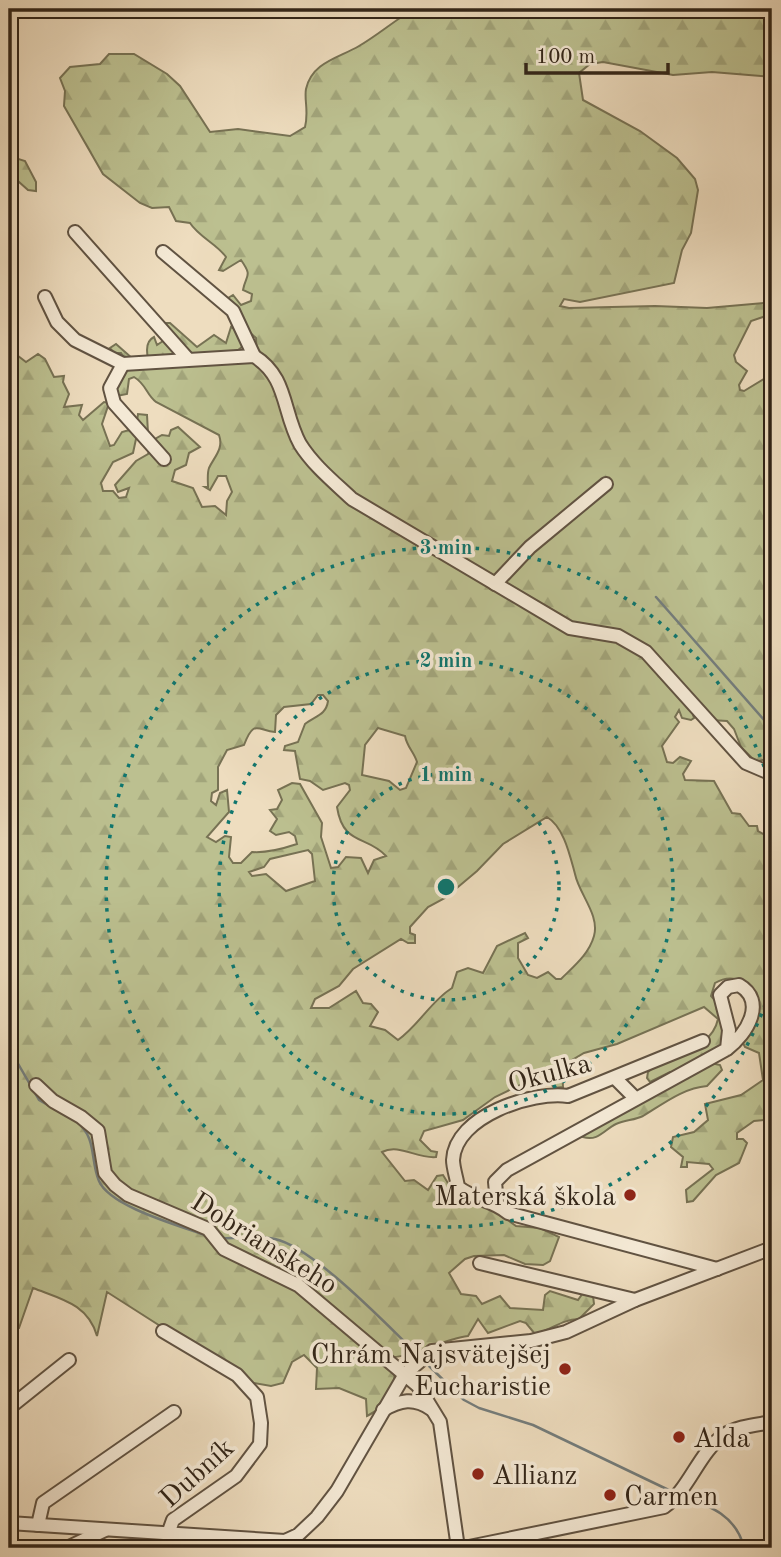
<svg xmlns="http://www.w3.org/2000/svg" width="781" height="1557" font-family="'Old Standard TT',serif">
  <defs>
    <pattern id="forest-firs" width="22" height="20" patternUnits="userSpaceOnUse" patternTransform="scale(1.75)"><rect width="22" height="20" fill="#bcc090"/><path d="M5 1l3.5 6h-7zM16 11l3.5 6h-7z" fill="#a2a57b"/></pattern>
  </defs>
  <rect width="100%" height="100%" fill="#eeddbf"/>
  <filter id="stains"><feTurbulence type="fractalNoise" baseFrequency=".00286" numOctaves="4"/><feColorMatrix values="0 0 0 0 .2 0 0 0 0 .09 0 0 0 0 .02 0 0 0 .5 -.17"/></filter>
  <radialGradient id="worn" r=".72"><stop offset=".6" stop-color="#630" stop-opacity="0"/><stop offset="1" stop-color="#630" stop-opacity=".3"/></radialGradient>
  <!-- forest -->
  <g fill="url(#forest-firs)" stroke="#777254" stroke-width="2" fill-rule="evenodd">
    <path d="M414,9H772V77L712,72L673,75L603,62L590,64L579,73L583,100L640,131L677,158L695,179L698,190L691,233L682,250L674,283L580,302L564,299L560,306L569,308L655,306L707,308L765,303L772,306V314L751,321L734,355L736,362L747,371L739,385L740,390L744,391L772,374V757L756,762L741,747L734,729L727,721L710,720L701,705L692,711L694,718L691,720L682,718L679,710L675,717L679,722L662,746L667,762L673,763L680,757L691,761L683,774L685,780L714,781L732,813L740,814L749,826H757L758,831L772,839V1119L754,1121L737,1133V1139H743L747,1143L739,1163L716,1175L693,1201L687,1202L686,1190L713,1169L709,1164L687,1162V1167H681L683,1157L671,1147L673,1137L694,1132L708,1120L705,1104L741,1095L763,1080L759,1053L745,1047L743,1043L754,993C745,979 730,974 715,983L711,996L720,1006L731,1033L711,1063L720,1065L722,1070L707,1086C683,1088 663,1104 643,1116C635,1120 625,1120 616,1124C605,1129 598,1142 583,1137V1131L679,1073L670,1072L650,1082L647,1078L648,1072C670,1051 711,1052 718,1019L704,1007L617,1044L584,1053L562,1066L563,1087L554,1088L543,1072L537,1073L531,1085H520L495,1097L463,1120L424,1131L420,1140L431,1151L437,1152L436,1157C417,1159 399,1143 382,1152L405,1181L414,1180L428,1190L437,1176L443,1175L456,1196L490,1207L516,1226L540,1228L559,1237L550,1261L543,1265L525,1264L504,1255L474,1256L465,1259L449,1273L461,1294L476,1296L482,1304L500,1296L510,1308L543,1310L545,1295L550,1291L578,1300L583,1293L593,1296L594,1304L579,1319C560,1320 554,1329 535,1334L526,1323L520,1321L488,1333L478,1319L468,1336C442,1339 414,1357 392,1357C399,1382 392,1404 367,1416L366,1399L339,1388L316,1389L317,1368L304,1355L292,1362L283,1383L271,1386L248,1382L107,1292L97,1336C88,1304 61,1299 33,1288L19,1328L9,1327V349L26,362L38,354L45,359L54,377L64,376L63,382L69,394L64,407L82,405L79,415L83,420L104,402L109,403L102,424L110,446L114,445L122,432L136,428L138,414L147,415L148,433L136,439L133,453L113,462L101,483L103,491H113L119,498L126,497L129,488L118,492L115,485L136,461L148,454L155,439L162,435L169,436L171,430L178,427L200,447L189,453L186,465L175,470L172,481L193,488L202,507L215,506L226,515L227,501L232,492L226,476H218L210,490L205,487H208C208,482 207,473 209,468C214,457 224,449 219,435L156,402C146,394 146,384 134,377L129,379L127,394L112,397L125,359L121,353H114L110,348L116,344L133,359L148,358C146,349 146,341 154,337L157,345L163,341L166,323H170L197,347L214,335L226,343L231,327L237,330L243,346L237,351L224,353L257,363L256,338L245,328L228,298L233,295L241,305L251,301L252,294L243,290C246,274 253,277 241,260L223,271L219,270L226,257C217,244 199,237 190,223L176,221L169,207L152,208L140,203L103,174L64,106L65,91L60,78L70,67L100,64L109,54H134L167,74L180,86L210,132L238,129L290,136L305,127C309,112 304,99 306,89C312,62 339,58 359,46C378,35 395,20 414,9ZM318,695H323L328,701C326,716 314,716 305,724L298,742L285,746L284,750L295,751L300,779L310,781L323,790L345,783L349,785L350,790L337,807C343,846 367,835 386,856L374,860L368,873L361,858L346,857L338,867L331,868L321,837L322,823L300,784L292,783L278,790L282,800L277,809L270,810L277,819L270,831L276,835L289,832L295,836L297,844C285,848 265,853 252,852L241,863H233L229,857L231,837L225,836L216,842L207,837L229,812L227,790L220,793L216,805L211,801L212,793L218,790V767L227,750L244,745C254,719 257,730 275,732L276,715L284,707L311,704ZM378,728L405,736C407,747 414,752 417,762L406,788L400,790L389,781L362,775L365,745ZM547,817C564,827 570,856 575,874C579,894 600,915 594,936C589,954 574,966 561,979H556L548,972L537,978L528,975L518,958V943L528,938L525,933L497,946L483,973L468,968L457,972L452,988C431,1001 419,1025 398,1040L385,1030L370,1026L378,1012L371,1004L363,1003L356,991L329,1008H311L315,999L339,986L353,969L401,939L408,943H415V935L410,933V927L428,907L445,898L477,871L503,844ZM308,850L312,854L315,881L286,891L266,874L252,876L249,872L264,867L270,859Z"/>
    <polygon points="9,148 15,158 25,161 36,182 36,191 28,190 9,173"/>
  </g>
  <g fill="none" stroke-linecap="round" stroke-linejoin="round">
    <!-- stream -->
    <g stroke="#747d7c" stroke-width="2.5">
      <polyline points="656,597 772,729"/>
      <polyline points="9,1048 39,1100 72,1119"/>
      <path d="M77,1122C97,1138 90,1160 99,1181C110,1207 181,1226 208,1236"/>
      <path d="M221,1238C238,1239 257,1235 275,1239C312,1247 383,1321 412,1349"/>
      <polyline points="429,1366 464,1400 479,1408 533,1425 675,1493"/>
      <path d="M681,1495C710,1506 737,1516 744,1548"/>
    </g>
    <!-- minor casing -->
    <g stroke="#615342" stroke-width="16">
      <g id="minor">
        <polyline points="75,232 187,358"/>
        <polyline points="163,252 233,311 254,356"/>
        <path d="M45,297L57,322L75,340L123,364L254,356C288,377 282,411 300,444C313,465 334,482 352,499L570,628L618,636L646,652L746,763L772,774"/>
        <polyline points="123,364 110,388 114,403 164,459"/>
        <polyline points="495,584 530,547 606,484"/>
        <path d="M703,1041L568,1096C532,1091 455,1116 453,1160C453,1168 457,1179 458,1187C475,1200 493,1200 508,1213L717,1269"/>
        <polyline points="616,1079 635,1098"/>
        <polyline points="36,1085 53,1101 81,1117 98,1131 105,1173 115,1185 128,1195 208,1229 224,1249 298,1285 418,1386 440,1422 458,1548"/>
        <path d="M497,1203L495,1182L507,1170L727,1049C747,1034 767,1001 739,985L728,987L720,995L729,1030L727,1049"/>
        <polyline points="480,1263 635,1300"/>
        <polyline points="163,1331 237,1375 257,1397 261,1423 260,1444 236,1476 173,1520 168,1534"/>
        <polyline points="9,1408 69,1360"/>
        <path d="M383,1410C400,1400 414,1397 431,1409"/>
        <polyline points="9,1523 285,1541 298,1535 317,1517 337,1491 405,1374 432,1351 531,1341 566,1332 635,1300 772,1248"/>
        <polyline points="38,1525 43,1503 174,1412"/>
        <polyline points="67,1548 105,1530"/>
        <path d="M464,1548L664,1507C690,1489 698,1453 724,1435C738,1426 757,1425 772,1422"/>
      </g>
    </g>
    <!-- minor -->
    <use href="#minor" stroke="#f4e9d5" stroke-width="12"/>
  </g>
  <!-- distance rings -->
  <g fill="none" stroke="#0f766e" stroke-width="3.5" stroke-dasharray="3.5 7">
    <circle cx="446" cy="887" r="113"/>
    <circle cx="446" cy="887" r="227"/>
    <path d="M772 984A340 340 0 1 1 772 790"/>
  </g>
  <!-- markers -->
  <g fill="#8f2418" stroke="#f4e9d5" stroke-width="2.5">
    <circle cx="630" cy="1195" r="7"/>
    <circle cx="565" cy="1369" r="7"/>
    <circle cx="679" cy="1437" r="7"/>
    <circle cx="478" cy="1474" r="7"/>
    <circle cx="610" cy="1495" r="7"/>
  </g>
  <g text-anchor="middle" stroke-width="7" stroke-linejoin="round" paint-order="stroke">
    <!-- street labels -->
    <g font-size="28" fill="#322518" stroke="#f4e9d5">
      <text transform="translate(549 1072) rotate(-15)" y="10">Okulka</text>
      <text transform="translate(265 1242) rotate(32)" y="10">Dobrianskeho</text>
      <text transform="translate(196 1472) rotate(-42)" y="10">Dubník</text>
    </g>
    <!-- poi labels -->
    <g font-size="28" fill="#322518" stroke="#f4e9d5" text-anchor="start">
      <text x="616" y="1205" text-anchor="end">Materská škola</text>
      <text x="551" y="1363" text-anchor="end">Chrám Najsvätejšej<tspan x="551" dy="32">Eucharistie</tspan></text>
      <text x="693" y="1447">Alda</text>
      <text x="492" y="1484">Allianz</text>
      <text x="624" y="1505">Carmen</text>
    </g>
  </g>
  <circle cx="446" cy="887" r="10" fill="#0f766e" stroke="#f4e9d5" stroke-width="3.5"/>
  <g font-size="21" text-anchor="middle" font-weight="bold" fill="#0f766e" stroke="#f4e9d5" stroke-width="7" stroke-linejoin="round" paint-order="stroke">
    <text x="446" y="554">3 min</text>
    <text x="446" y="667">2 min</text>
    <text x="446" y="781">1 min</text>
  </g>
  <!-- margin -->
  <rect width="781" height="1557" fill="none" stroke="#eeddbf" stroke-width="35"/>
  <rect x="10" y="10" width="760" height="1536" fill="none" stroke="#322518" stroke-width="3.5"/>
  <rect x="18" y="18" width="746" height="1522" fill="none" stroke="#322518" stroke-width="2"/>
  <!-- scale -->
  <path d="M526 63v10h142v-10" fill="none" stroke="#322518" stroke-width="3.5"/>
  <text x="536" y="63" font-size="21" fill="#322518" stroke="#f4e9d5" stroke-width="5" paint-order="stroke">100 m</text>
  <rect width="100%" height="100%" filter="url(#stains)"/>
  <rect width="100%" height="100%" fill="url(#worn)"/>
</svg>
